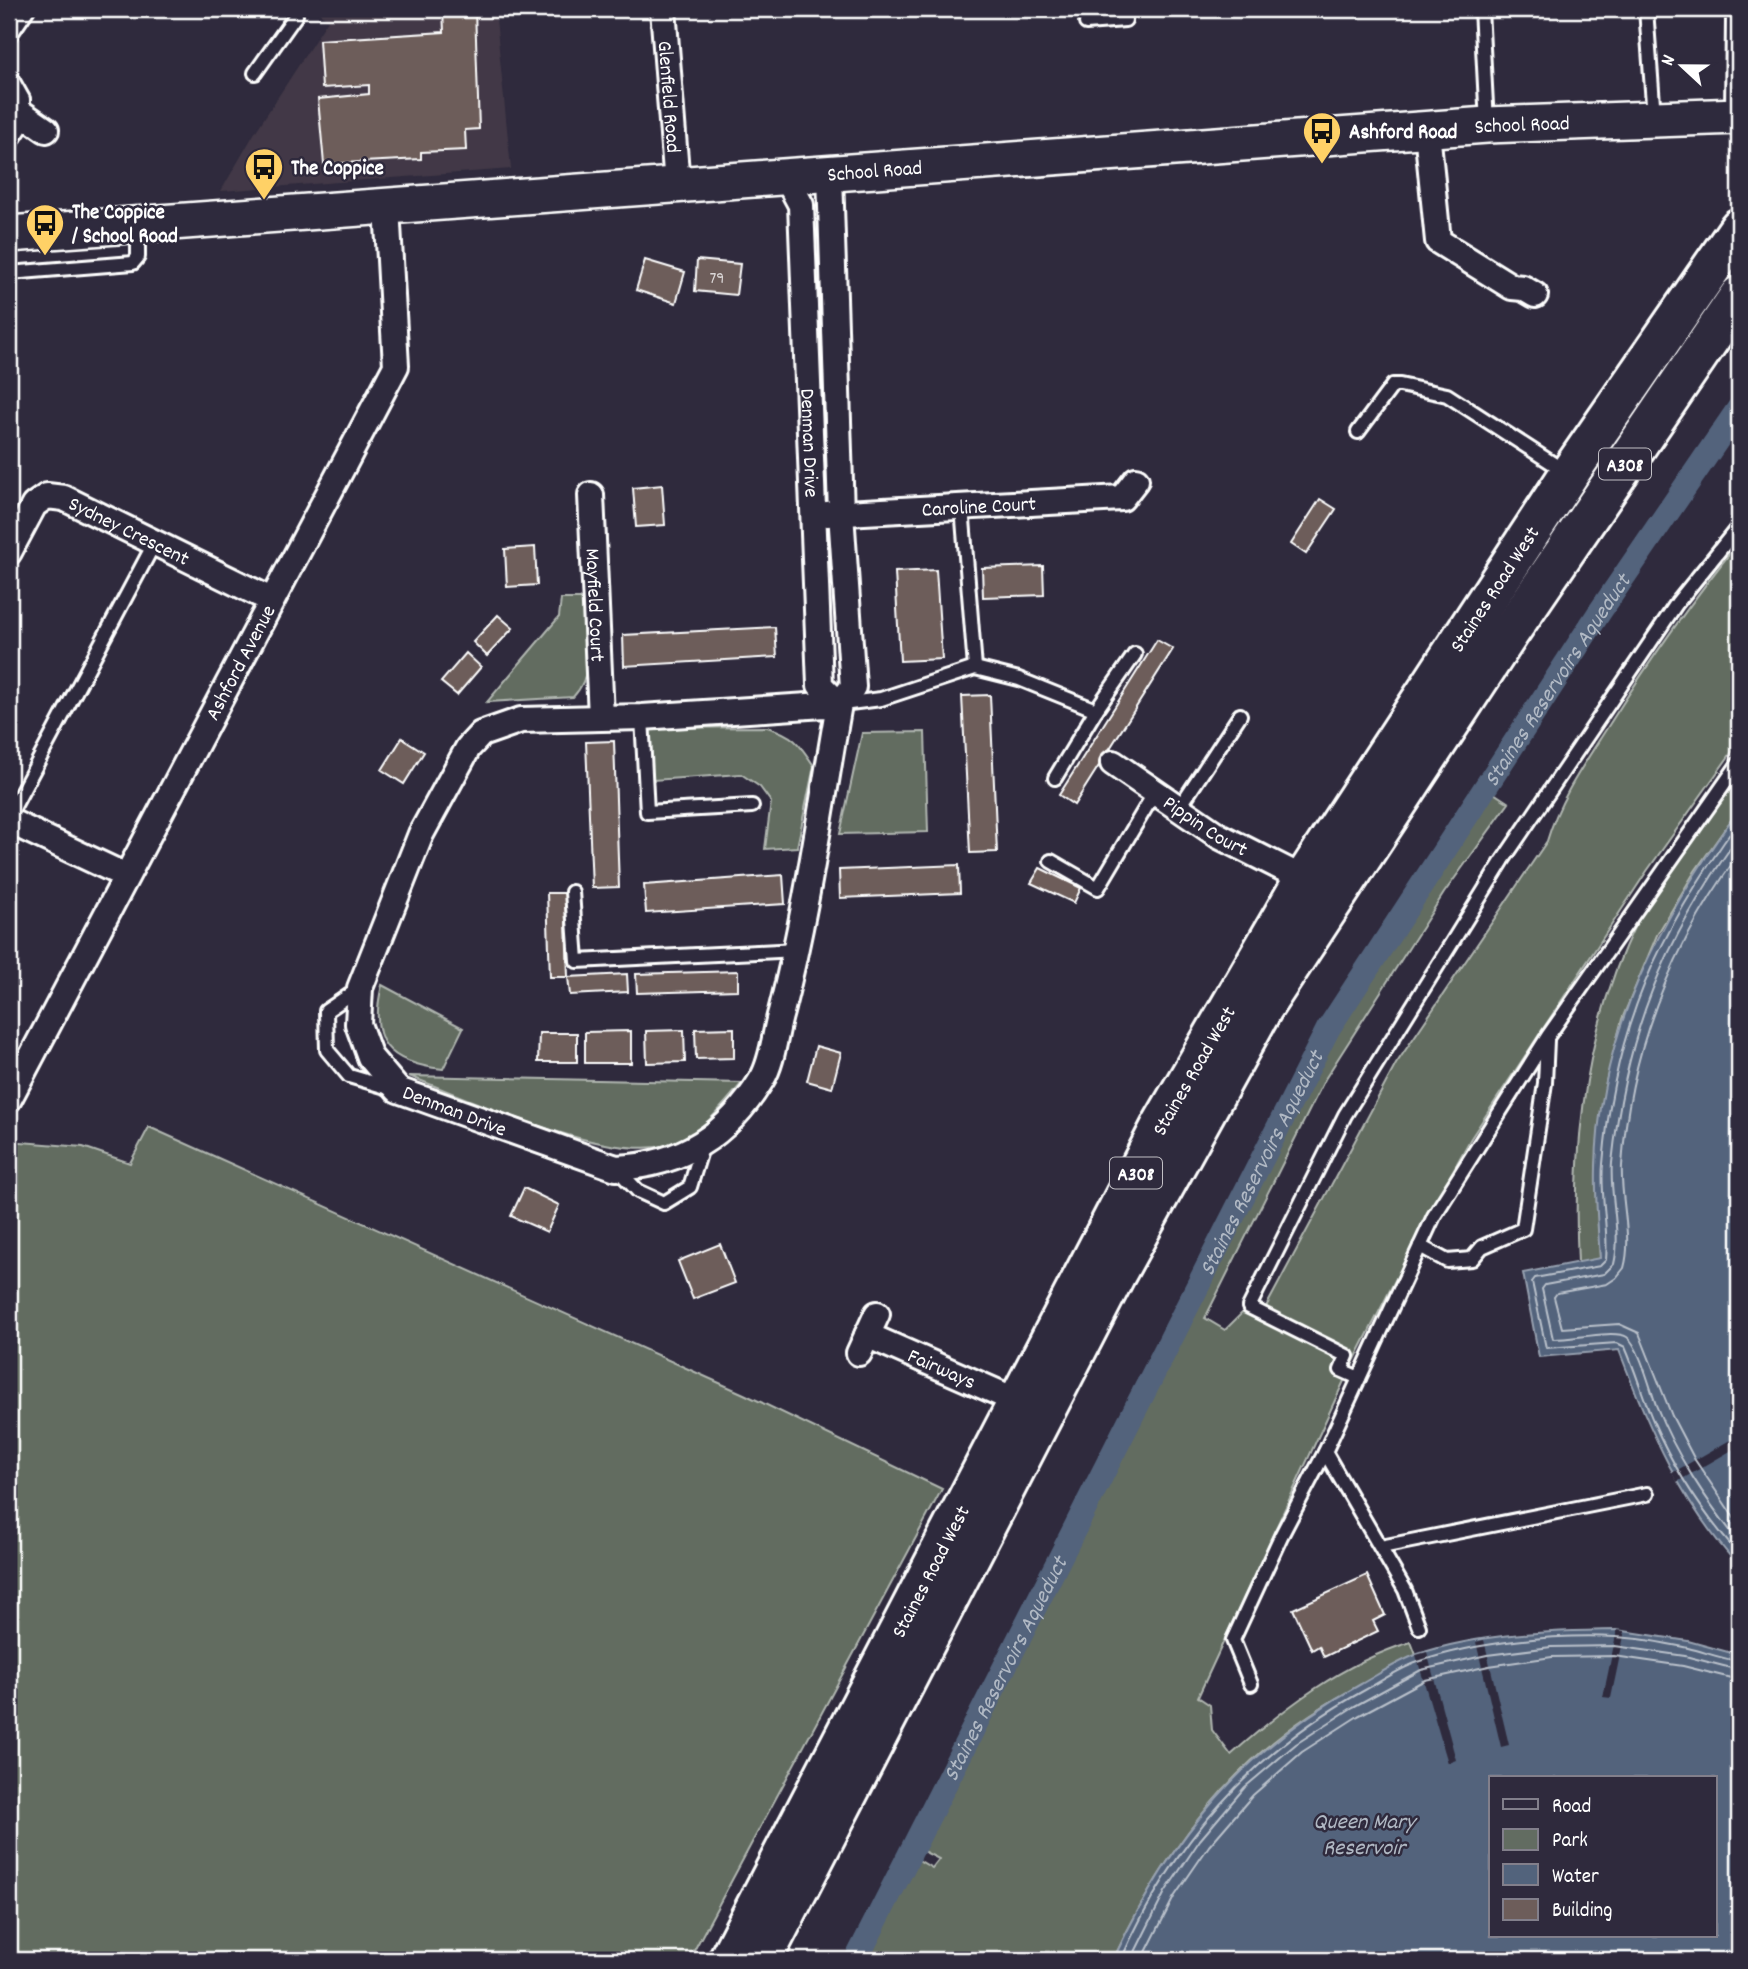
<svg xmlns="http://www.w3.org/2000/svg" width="1748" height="1969" font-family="Dekko,sans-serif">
  <rect width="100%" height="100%" fill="#2f2a3d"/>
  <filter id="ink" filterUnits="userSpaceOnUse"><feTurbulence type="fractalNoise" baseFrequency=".0143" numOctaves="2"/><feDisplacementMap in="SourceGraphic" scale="14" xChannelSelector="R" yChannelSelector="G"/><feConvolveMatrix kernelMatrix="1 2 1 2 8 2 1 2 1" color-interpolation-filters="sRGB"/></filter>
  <g filter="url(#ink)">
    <!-- built -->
    <polygon fill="#423946" points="315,9 495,9 511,169 221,191 254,134 328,20"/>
    <!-- green -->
    <g fill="#626c61" stroke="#b0b6b0" stroke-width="2">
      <path d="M1739,542V742L1647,871L1471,1138L1423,1225L1343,1383L1198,1697L1210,1705L1212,1730L1231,1755C1284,1708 1342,1663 1411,1642L1416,1655C1372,1679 1326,1701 1286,1732C1208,1791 1154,1872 1113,1960H864L915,1858L932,1868L939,1859L919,1849L1332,1037L1492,792L1509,803L1444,893L1325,1079L1205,1318L1225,1330L1242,1313L1260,1318L1396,1064L1547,841C1559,800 1584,764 1607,728C1648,663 1691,601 1739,542Z"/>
      <path d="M561,599H584C586,631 597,673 573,697L487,702L559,617Z"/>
      <path d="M767,727C794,735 799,743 814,766L797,847L765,849L771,802L760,787L741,774L638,781L648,728Z"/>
      <polygon points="925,732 928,832 840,834 862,733"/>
      <path d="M1739,772V809L1695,871L1657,935L1622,1019L1606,1082L1596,1167L1600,1259L1578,1263C1572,1146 1585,1027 1637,921C1663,868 1705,820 1739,772Z"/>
      <path d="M382,985L463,1028L443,1069C388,1063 368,1042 382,985Z"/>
      <path d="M409,1076L742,1083C724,1104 705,1129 680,1141C619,1170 471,1099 409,1076Z"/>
      <polygon points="149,1127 744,1394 942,1489 689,1960 9,1960 9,1141 83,1147 130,1163"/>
    </g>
    <!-- water -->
    <g fill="#52637c" stroke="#97a1b0" stroke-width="2" fill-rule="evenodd">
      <path d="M1739,809V1566C1681,1503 1649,1429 1619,1350L1539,1357L1523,1273L1600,1258C1598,1228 1595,1198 1596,1168C1598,1032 1662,916 1739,809Z"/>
      <path d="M1617,1630L1688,1641L1739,1655V1960H1113L1115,1956L1121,1959L1116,1954C1171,1836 1247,1746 1361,1684C1379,1674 1398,1661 1418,1654C1481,1633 1552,1631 1617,1630ZM1491,1778H1715V1936H1491Z"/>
    </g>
    <!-- pier -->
    <g fill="#2f2a3d">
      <polygon points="1739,1435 1739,1446 1677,1482 1672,1473"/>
      <polygon points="1617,1630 1625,1631 1611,1698 1603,1697"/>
      <polygon points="1484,1640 1509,1745 1501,1747 1476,1642"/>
      <polygon points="1427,1652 1456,1760 1448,1763 1416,1655"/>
    </g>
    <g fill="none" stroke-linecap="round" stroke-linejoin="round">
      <!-- shore -->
      <g stroke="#bac1cb" stroke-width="2">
        <path d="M1739,821C1659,932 1614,1026 1603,1164C1600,1196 1609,1229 1606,1260L1600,1266L1535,1278L1532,1282L1546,1348L1617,1343L1625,1347C1636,1372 1643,1398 1654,1423C1675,1471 1705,1516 1739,1555"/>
        <path d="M1739,836C1663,942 1626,1032 1612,1163C1609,1195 1622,1232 1614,1264L1604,1274L1545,1285L1542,1289L1553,1339C1570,1340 1614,1329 1627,1337C1639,1345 1651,1391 1656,1405C1676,1456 1706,1500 1739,1542"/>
        <path d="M1739,854C1672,946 1629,1051 1622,1166C1620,1198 1633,1237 1624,1268L1616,1278L1607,1284L1557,1293L1554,1297L1562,1328L1619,1324L1639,1333L1672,1416L1695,1460L1739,1525"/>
        <path d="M1121,1960C1171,1845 1253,1751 1365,1690C1382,1681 1401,1667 1421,1661C1477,1642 1555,1634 1615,1637C1638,1638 1665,1643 1688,1648C1705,1652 1722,1659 1739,1661"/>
        <polyline points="1131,1960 1165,1892 1200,1840 1245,1787 1296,1744 1353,1707 1421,1670 1487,1655 1551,1647 1615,1646 1685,1656 1739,1670"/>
        <polyline points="1142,1960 1174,1897 1209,1846 1253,1795 1302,1752 1358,1716 1425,1680 1489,1666 1552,1657 1614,1656 1683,1666 1739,1680"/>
      </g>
      <!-- canal -->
      <path stroke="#52637c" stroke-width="24" id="s1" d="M856,1960L1328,1029L1599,613L1739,408"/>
    </g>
    <!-- building -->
    <g fill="#6d5d5a" stroke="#fff" stroke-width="2">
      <polygon points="443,9 475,9 479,129 465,130 466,150 421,152 421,159 324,164 318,99 369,94 369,85 322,88 319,40 444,32"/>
      <polygon points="645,260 685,272 676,303 636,290"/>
      <polygon points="697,260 740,264 736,295 695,291"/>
      <polygon points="662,485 665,525 636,527 633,488"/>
      <polygon points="1320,499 1336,509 1306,554 1291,544"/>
      <polygon points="535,547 537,585 507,587 505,549"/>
      <polygon points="1043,566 1044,595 983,597 982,568"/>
      <polygon points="936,570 942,659 900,661 895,572"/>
      <polygon points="498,615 513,628 487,656 473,642"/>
      <polygon points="775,627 777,657 624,666 623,635"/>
      <polygon points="1157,640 1173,649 1074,805 1059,795"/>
      <polygon points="466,653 481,667 457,695 441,682"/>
      <polygon points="990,695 997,852 970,853 962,696"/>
      <polygon points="402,738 424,752 404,784 382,770"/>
      <polygon points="614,741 619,887 592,888 586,742"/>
      <polygon points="959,865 960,893 840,898 839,870"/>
      <polygon points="1040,868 1081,888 1074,903 1031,883"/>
      <polygon points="783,875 785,904 646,913 644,885"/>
      <polygon points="547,893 565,893 568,977 550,977"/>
      <polygon points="738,971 738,990 637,993 636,974"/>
      <polygon points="627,974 628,992 570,995 568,977"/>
      <polygon points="734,1028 734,1058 696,1059 695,1029"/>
      <polygon points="684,1030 685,1062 647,1063 646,1031"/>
      <polygon points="631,1031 631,1063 585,1063 585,1032"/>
      <polygon points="539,1033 577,1033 577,1062 538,1062"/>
      <polygon points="816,1046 841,1053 832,1088 807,1081"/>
      <polygon points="524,1188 559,1205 547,1232 511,1216"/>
      <polygon points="720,1244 735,1283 693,1299 678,1261"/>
      <polygon points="1367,1575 1385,1615 1373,1621 1378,1631 1324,1657 1319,1646 1312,1650 1293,1609"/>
    </g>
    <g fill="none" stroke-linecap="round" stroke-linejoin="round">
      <!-- lane casing -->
      <g stroke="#fff" stroke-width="18">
        <g id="lane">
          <polyline points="1481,9 1487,124"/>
          <polyline points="1646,9 1654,117"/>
          <polyline points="1086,23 1125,20 1123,9"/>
          <polyline points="9,37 28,9"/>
          <polyline points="255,73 296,15 294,9"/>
          <polyline points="9,74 23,99 23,114"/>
          <polyline points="1732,113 1733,18 1739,17"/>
          <polyline points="9,273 133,263 138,257 138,225"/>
          <polyline points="1358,432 1393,385 1400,385 1447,395 1566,472"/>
          <polyline points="962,507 975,668"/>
          <polyline points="842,704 881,699 975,668 1019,679 1096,710 1055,778"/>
          <polyline points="1096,710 1135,654"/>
          <polyline points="642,717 647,812 752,806"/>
          <polyline points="1179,808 1240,715"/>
          <polyline points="9,816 155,542"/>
          <polyline points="1051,861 1098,888 1155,792"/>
          <polyline points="572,892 577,961 797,950"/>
          <polyline points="360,988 326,1011 327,1050 349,1076 393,1089"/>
          <polyline points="616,1168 638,1191 664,1203 690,1187 703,1144"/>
          <polyline points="1420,1246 1447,1261 1472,1259 1482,1247 1523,1229 1545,1083 1547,1040"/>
          <polyline points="1359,1378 1341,1370 1347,1356 1249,1307 1345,1115 1503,860 1677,603 1739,526"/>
          <polyline points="1325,1452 1405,1590 1419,1627"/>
          <polyline points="1381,1547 1647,1494"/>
          <polyline points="1251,1684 1233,1640 1281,1536 1325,1452 1434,1216 1548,1036 1739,763"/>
        </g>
      </g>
      <!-- street casing -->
      <g stroke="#fff" stroke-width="30">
        <g id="street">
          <path id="s2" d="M663,9L677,185"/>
          <polyline points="1427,131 1438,241 1512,287 1523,288 1535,295"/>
          <polyline points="9,135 23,114 46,130"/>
          <path d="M830,175L841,513L853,687L839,704C821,807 807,911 781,1012C775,1032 773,1061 762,1079C728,1135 682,1165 616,1168L398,1090L370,1057L358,1024L360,988L421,834L468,748L481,734L521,720L642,717L839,704"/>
          <path id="s3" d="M786,177L801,205L820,685L839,704"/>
          <path id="s4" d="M591,495L601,717"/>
          <path id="s5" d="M827,514L1122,498L1136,480"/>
          <path id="s6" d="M9,552L34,505L47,496L64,498L271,600"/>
          <path id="s7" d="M1113,763L1219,836L1304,879"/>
          <polyline points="9,821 126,876"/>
          <path id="s8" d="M9,1099L396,366L387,207"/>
          <path id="s9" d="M867,1335L1017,1401"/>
          <polyline points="859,1353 877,1314"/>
        </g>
      </g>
      <!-- secondary casing -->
      <g stroke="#fff" stroke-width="40">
        <g id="secondary">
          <path id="s10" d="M9,234L1487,125L1739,116"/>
        </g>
      </g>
      <!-- highway casing -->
      <g stroke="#fff" stroke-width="44">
        <g id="highway">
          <path id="s11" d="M728,1960L1162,1124L1304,879L1569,474L1739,228"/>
          <polyline points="762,1960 1116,1274 1263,1008 1510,632 1739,296"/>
        </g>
      </g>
      <!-- lane -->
      <use href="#lane" stroke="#2f2a3d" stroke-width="12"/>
      <!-- street -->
      <use href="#street" stroke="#2f2a3d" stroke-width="24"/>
      <!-- secondary -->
      <use href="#secondary" stroke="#2f2a3d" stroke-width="35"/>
      <!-- highway -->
      <use href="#highway" stroke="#2f2a3d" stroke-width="38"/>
    </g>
  </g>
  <!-- icons -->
  <defs>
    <g id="bus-pin" transform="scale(2.0125)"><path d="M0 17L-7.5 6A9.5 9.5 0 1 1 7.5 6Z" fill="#ffd166" stroke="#2f2a3d"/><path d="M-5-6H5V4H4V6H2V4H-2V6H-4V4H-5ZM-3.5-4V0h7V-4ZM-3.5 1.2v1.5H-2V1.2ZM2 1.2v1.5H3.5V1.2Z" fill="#111"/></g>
  </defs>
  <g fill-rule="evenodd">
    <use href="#bus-pin" x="1322" y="131"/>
    <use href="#bus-pin" x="264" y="167"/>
    <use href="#bus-pin" x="45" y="223"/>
  </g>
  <g text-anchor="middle" stroke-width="5" stroke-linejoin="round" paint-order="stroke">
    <!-- number labels -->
    <g font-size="18" fill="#dad6d6">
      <text x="717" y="283">79</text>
    </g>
    <!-- shield labels -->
    <g fill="#2f2a3d" stroke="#c1bfc5" stroke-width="2">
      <rect x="1599" y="448.5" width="52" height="31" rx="5"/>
      <rect x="1110" y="1157.5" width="52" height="31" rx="5"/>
    </g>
    <g font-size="19" font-weight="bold" fill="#fff">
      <text x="1625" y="471">A308</text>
      <text x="1136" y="1180">A308</text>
    </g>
    <!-- street labels -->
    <g font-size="21" fill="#fff" stroke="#2f2a3d">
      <text dy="7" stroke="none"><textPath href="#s2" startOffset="88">Glenfield Road</textPath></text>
      <text dy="7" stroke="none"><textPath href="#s10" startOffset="1517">School Road</textPath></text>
      <text dy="7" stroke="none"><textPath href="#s10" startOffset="868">School Road</textPath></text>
      <text dy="7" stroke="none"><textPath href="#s3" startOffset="270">Denman Drive</textPath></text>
      <text dy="7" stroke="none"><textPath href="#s5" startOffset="152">Caroline Court</textPath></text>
      <text dy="7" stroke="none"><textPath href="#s6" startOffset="159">Sydney Crescent</textPath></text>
      <text dy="7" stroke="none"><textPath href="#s11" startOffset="1572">Staines Road West</textPath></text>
      <text dy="7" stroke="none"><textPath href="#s4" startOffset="110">Mayfield Court</textPath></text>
      <text dy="7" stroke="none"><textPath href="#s8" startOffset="494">Ashford Avenue</textPath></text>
      <text dy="7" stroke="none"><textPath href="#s7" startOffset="112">Pippin Court</textPath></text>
      <text dy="7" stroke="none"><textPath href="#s11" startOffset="1004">Staines Road West</textPath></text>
      <text transform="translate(455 1110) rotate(21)" y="7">Denman Drive</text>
      <text dy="7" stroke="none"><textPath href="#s9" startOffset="82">Fairways</textPath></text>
      <text dy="7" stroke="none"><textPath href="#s11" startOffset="438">Staines Road West</textPath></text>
    </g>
    <!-- poi labels -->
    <g font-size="21" font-weight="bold" fill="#fff" stroke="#2f2a3d" text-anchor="start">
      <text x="1349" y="138">Ashford Road</text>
      <text x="291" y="174">The Coppice</text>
      <text x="72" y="218">The Coppice<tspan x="72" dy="24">/ School Road</tspan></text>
    </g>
    <!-- water labels -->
    <g font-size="23" font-style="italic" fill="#b1b9c4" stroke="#2f2a3d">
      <text dy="8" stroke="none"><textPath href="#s1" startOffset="1461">Staines Reservoirs Aqueduct</textPath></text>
      <text dy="8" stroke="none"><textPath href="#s1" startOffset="894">Staines Reservoirs Aqueduct</textPath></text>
      <text dy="8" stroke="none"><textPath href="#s1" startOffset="327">Staines Reservoirs Aqueduct</textPath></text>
      <text x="1364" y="1828">Queen Mary<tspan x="1364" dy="26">Reservoir</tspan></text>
    </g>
  </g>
  <!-- margin -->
  <rect width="1748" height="1969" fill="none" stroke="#2f2a3d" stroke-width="35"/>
  <rect x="18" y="18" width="1713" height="1934" fill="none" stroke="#fff" stroke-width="2.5" filter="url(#ink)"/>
  <!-- legend -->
  <rect x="1489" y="1776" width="228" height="161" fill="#2f2a3d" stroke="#827f8b" stroke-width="2"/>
  <rect x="1503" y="1799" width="35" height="10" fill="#2f2a3d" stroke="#827f8b" stroke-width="2"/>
  <text x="1552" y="1812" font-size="21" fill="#ffffff">Road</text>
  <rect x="1503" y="1829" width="35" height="21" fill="#626c61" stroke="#827f8b" stroke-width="2"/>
  <text x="1552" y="1846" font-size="21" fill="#ffffff">Park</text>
  <rect x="1503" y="1864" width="35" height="21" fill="#52637c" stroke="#827f8b" stroke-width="2"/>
  <text x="1552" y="1882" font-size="21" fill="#ffffff">Water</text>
  <rect x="1503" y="1899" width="35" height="21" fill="#6d5d5a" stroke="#827f8b" stroke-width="2"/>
  <text x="1552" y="1916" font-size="21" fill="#ffffff">Building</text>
  <!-- north arrow -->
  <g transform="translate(1682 66) rotate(292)" stroke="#2f2a3d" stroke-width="5" paint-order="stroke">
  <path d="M0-5L12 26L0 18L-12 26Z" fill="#ffffff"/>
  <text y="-10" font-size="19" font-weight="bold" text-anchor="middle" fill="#ffffff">N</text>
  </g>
</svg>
